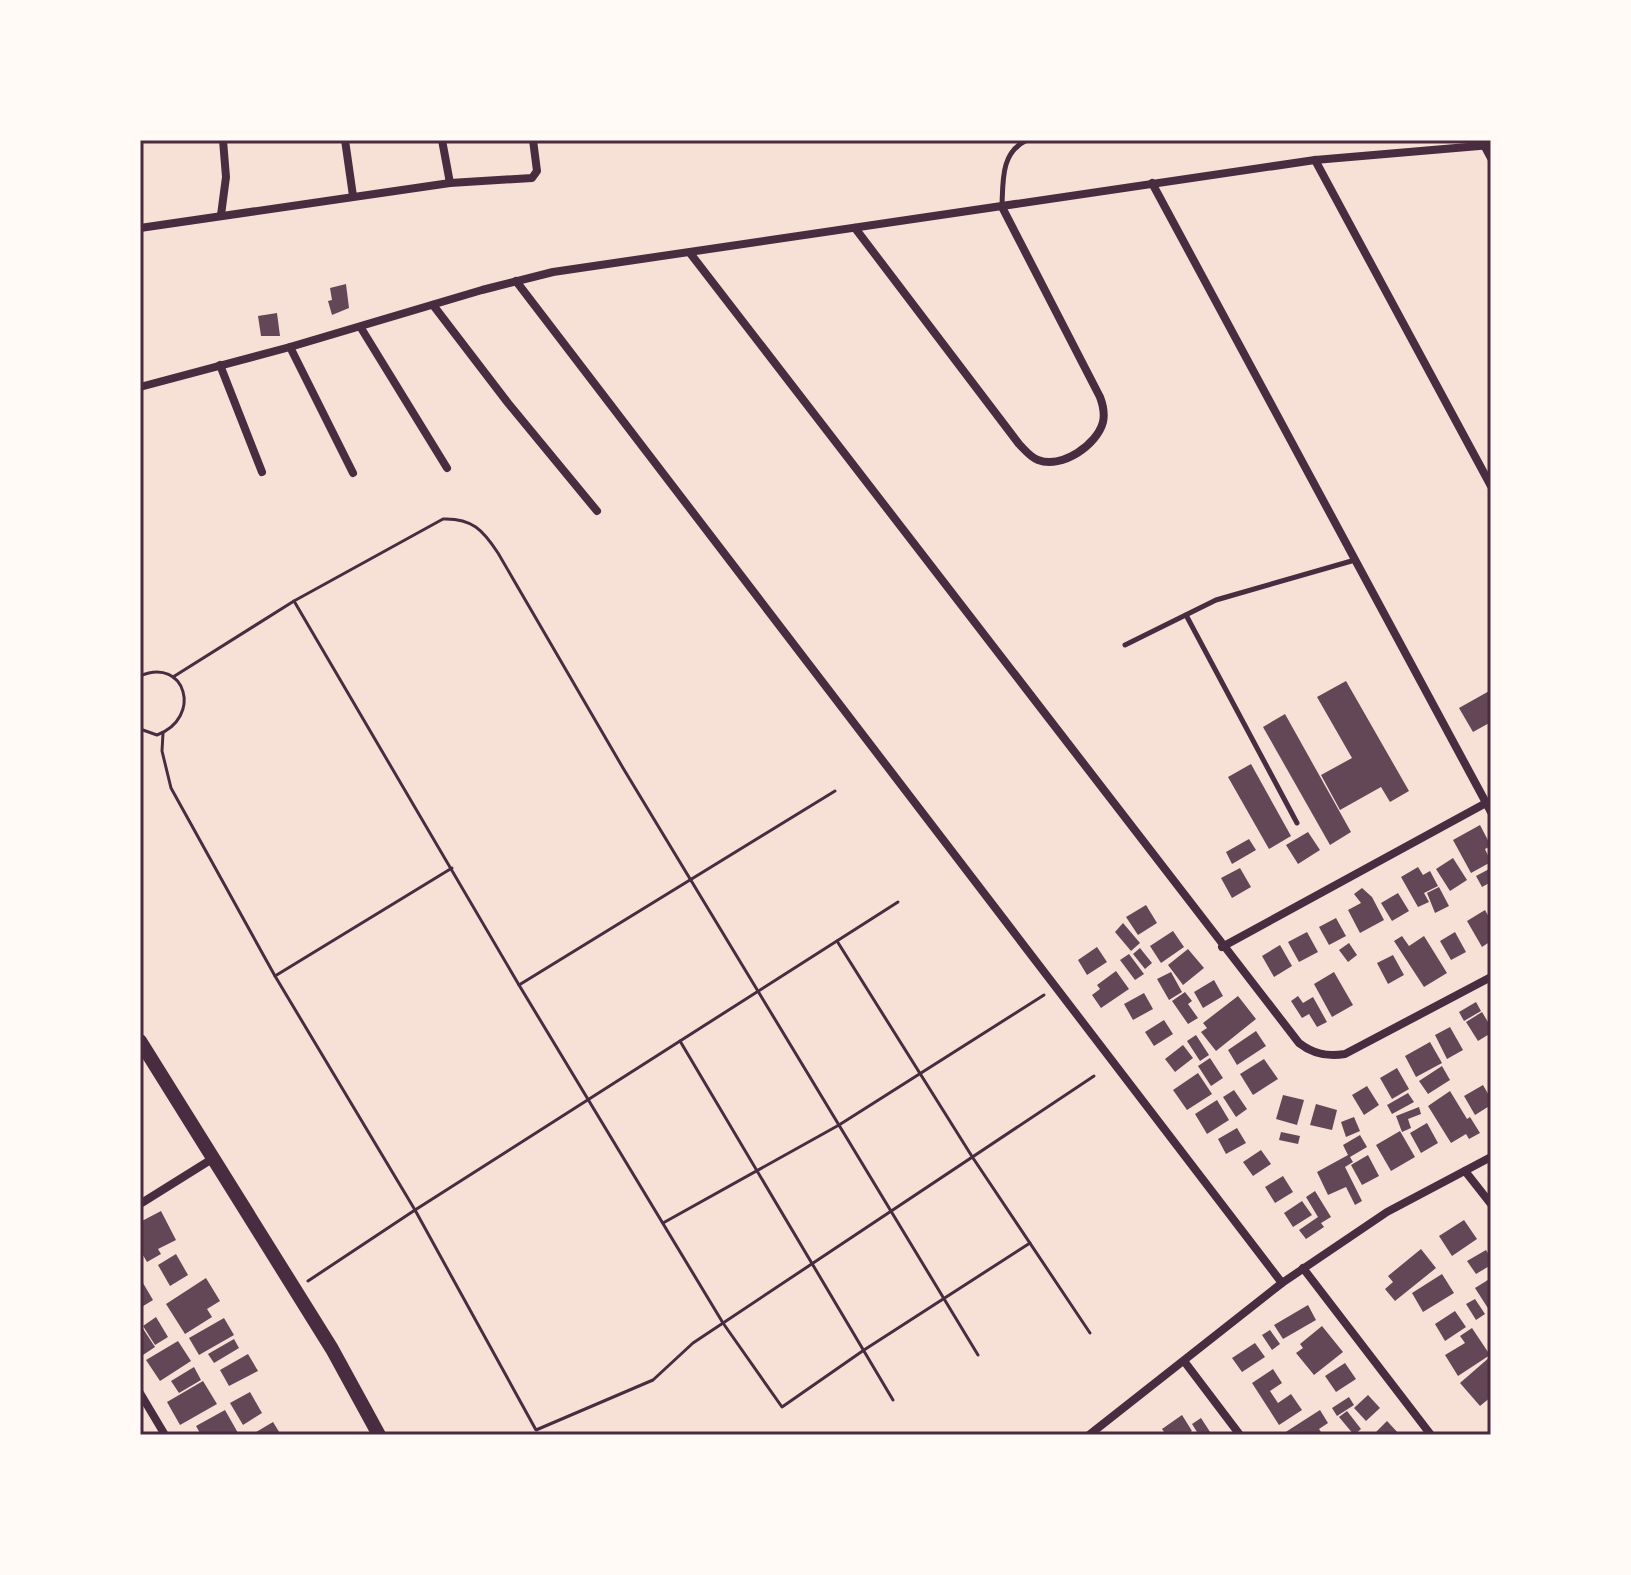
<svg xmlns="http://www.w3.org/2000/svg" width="1631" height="1575" font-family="'Times New Roman',serif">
  <rect width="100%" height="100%" fill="#f7e1d7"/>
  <!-- building -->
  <g fill="#644757">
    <polygon points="346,284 349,308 332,315 328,301 332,300 330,288"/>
    <polygon points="277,313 280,336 261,336 258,316"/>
    <polygon points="1346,681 1409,791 1390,802 1381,787 1340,810 1321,775 1352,758 1317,697"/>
    <polygon points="1491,690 1491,722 1473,732 1459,708"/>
    <polygon points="1285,714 1351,832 1330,845 1263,727"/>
    <polygon points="1251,764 1291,836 1269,849 1228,777"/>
    <polygon points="1480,825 1491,846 1485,849 1491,862 1471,873 1453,840"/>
    <polygon points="1308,832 1320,850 1298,864 1286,845"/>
    <polygon points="1249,839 1256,850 1232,864 1226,852"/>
    <polygon points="1453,858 1467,880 1450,891 1436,869"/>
    <polygon points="1418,867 1423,875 1430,871 1438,886 1424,893 1429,902 1418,907 1401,877"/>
    <polygon points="1240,868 1251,887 1232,898 1221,878"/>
    <polygon points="1491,868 1491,882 1482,887 1476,876"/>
    <polygon points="1439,887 1449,906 1435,913 1427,893"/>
    <polygon points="1362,888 1372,897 1384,920 1360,933 1348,910 1361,903 1354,894"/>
    <polygon points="1398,893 1409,911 1392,921 1381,903"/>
    <polygon points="1146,905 1157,923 1138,935 1126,917"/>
    <polygon points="1485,910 1491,921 1491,941 1482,947 1467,921"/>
    <polygon points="1336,918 1346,936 1329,945 1319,927"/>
    <polygon points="1123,923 1140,943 1131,951 1115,932"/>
    <polygon points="1173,931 1184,947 1161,963 1150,946"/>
    <polygon points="1307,932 1318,952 1299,962 1288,942"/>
    <polygon points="1455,932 1466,952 1451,960 1440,941"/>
    <polygon points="1402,936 1409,946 1424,936 1447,973 1424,987 1394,941"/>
    <polygon points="1349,943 1357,955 1348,962 1339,950"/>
    <polygon points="1280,945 1292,966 1274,977 1262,956"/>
    <polygon points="1097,947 1107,962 1087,975 1078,960"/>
    <polygon points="1140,948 1152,963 1145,969 1133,954"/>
    <polygon points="1188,949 1204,968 1183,985 1168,965"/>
    <polygon points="1129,954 1144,974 1135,980 1120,960"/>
    <polygon points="1393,955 1404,975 1388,984 1377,963"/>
    <polygon points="1116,971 1129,989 1101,1008 1092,995 1100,989 1097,985"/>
    <polygon points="1171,972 1182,992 1169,1000 1157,979"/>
    <polygon points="1334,972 1353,1005 1332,1017 1314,984"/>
    <polygon points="1214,980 1223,996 1203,1008 1194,992"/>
    <polygon points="1185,992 1192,1001 1188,1004 1198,1018 1188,1024 1172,1001"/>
    <polygon points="1144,993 1153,1009 1133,1020 1124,1004"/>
    <polygon points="1238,996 1256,1019 1216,1051 1201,1032 1207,1028 1203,1023"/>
    <polygon points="1298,996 1303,1003 1313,997 1327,1022 1317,1027 1309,1014 1302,1018 1291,1001"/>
    <polygon points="1476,1002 1481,1011 1464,1021 1459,1012"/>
    <polygon points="1482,1012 1491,1027 1491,1033 1478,1041 1466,1022"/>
    <polygon points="1164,1020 1173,1034 1154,1046 1145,1032"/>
    <polygon points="1450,1027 1463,1050 1447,1059 1435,1035"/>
    <polygon points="1256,1031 1266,1046 1237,1065 1228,1050"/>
    <polygon points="1196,1035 1209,1055 1200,1061 1187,1041"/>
    <polygon points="1430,1042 1442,1063 1416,1077 1405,1056"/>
    <polygon points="1183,1045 1193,1058 1175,1072 1165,1059"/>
    <polygon points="1210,1058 1223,1078 1211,1086 1198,1066"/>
    <polygon points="1264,1059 1278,1079 1253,1095 1240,1074"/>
    <polygon points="1442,1066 1450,1080 1428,1094 1419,1081"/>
    <polygon points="1397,1068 1409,1089 1392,1099 1380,1078"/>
    <polygon points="1198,1073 1212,1094 1187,1110 1173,1090"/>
    <polygon points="1483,1085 1491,1099 1491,1105 1475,1115 1464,1096"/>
    <polygon points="1367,1086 1379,1105 1364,1115 1352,1095"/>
    <polygon points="1234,1090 1247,1109 1236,1117 1223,1097"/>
    <polygon points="1450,1091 1467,1119 1470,1117 1480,1133 1469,1139 1466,1134 1451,1143 1428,1106"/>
    <polygon points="1408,1093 1414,1102 1392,1114 1387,1105"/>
    <polygon points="1283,1095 1304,1100 1297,1125 1276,1119"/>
    <polygon points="1217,1100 1229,1120 1207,1134 1195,1114"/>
    <polygon points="1316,1104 1337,1110 1332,1130 1310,1125"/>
    <polygon points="1419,1107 1421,1114 1408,1119 1411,1128 1402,1132 1396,1116"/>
    <polygon points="1354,1117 1360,1131 1346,1137 1341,1122"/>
    <polygon points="1427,1123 1438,1143 1421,1153 1410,1133"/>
    <polygon points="1237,1128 1246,1143 1226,1154 1218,1139"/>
    <polygon points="1400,1131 1415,1157 1391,1171 1376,1145"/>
    <polygon points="1281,1132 1300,1136 1298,1144 1279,1140"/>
    <polygon points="1360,1135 1367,1147 1350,1157 1353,1162 1345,1167 1362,1201 1355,1205 1346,1187 1328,1195 1317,1172 1348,1155 1343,1145"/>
    <polygon points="1261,1150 1271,1164 1253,1176 1243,1162"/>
    <polygon points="1368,1155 1379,1176 1362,1185 1351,1165"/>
    <polygon points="1283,1176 1293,1192 1275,1203 1265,1187"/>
    <polygon points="1315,1191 1331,1217 1321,1223 1324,1227 1306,1239 1299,1230 1318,1217 1306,1197"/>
    <polygon points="1302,1201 1312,1215 1293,1227 1284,1213"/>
    <polygon points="161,1211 176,1240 158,1249 161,1254 147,1262 140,1250 140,1222"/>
    <polygon points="1464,1220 1477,1239 1452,1256 1439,1236"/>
    <polygon points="1421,1249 1436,1268 1395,1301 1385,1289 1393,1282 1388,1276"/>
    <polygon points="1486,1250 1491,1258 1491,1265 1476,1274 1467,1261"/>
    <polygon points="176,1254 188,1275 170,1286 158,1265"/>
    <polygon points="1442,1274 1454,1293 1423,1312 1412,1293"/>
    <polygon points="206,1278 220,1301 207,1309 212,1317 185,1334 166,1304"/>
    <polygon points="1491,1278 1491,1313 1475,1288"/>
    <polygon points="143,1283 153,1300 140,1308 140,1284"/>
    <polygon points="1475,1299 1485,1314 1476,1320 1466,1304"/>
    <polygon points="1308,1305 1316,1320 1283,1339 1274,1325"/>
    <polygon points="1455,1311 1466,1327 1445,1341 1435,1324"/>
    <polygon points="156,1317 168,1337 155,1345 143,1326"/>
    <polygon points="224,1318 234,1335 199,1355 189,1338"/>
    <polygon points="140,1324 155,1347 140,1357"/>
    <polygon points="1322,1326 1343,1352 1314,1375 1296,1353 1303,1348 1300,1344"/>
    <polygon points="1472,1328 1490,1355 1458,1376 1445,1355 1465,1343 1460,1336"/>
    <polygon points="1270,1330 1280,1344 1272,1350 1262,1335"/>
    <polygon points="234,1339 239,1348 214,1363 208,1354"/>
    <polygon points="178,1341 191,1361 160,1381 146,1360"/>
    <polygon points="1255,1343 1265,1357 1242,1372 1232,1358"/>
    <polygon points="248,1354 258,1371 229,1386 220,1370"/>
    <polygon points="1491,1356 1491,1397 1480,1406 1460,1383"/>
    <polygon points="1345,1363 1356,1379 1336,1392 1325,1376"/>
    <polygon points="194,1367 201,1380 179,1393 171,1381"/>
    <polygon points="1273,1369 1282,1383 1270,1391 1278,1403 1291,1394 1302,1410 1279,1425 1252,1383"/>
    <polygon points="203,1381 217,1404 180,1425 167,1402"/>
    <polygon points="250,1392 262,1413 243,1425 230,1403"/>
    <polygon points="1368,1395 1380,1408 1366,1421 1354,1408"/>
    <polygon points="1349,1397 1354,1405 1337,1416 1332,1408"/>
    <polygon points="225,1410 238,1433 234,1435 201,1435 196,1426"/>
    <polygon points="1320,1410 1328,1423 1319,1429 1323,1435 1281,1435"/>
    <polygon points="1347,1411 1361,1429 1354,1435 1339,1417"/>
    <polygon points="1182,1415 1192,1431 1186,1435 1166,1435 1162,1429"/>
    <polygon points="1201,1418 1212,1435 1193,1435 1197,1432 1192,1424"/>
    <polygon points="1387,1421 1400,1435 1373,1435"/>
    <polygon points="273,1422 281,1435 251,1435"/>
  </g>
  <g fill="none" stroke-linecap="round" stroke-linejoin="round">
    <!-- path -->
    <g stroke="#4a2c40" stroke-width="3">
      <polyline points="294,601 519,985 723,1323 782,1407 864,1350 1030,1243"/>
      <path d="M140,676C186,656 203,718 157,735L140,729"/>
      <path d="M173,677L294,601L443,519C472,518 483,530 498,553L623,768L978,1355"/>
      <polyline points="163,733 162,751 171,788 275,976 415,1210 536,1430 653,1380 693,1343 1094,1076"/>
      <polyline points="837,941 973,1158 1090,1333"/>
      <polyline points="275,976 452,868"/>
      <polyline points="519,985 835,791"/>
      <polyline points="680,1041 893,1400"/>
      <polyline points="663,1223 839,1125 1044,995"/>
      <polyline points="308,1281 415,1210 898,902"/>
    </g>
    <!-- service -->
    <g stroke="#4a2c40" stroke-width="5">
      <path d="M1002,206C1003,180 1001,152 1027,140"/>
      <polyline points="1186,615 1297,823"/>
      <polyline points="1125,645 1216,600 1355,560"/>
    </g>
    <!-- minor -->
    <g stroke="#4a2c40" stroke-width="8">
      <polyline points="345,140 353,196"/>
      <polyline points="442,140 450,183"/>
      <polyline points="1484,145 1491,158"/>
      <polyline points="1315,160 1491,486"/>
      <polyline points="1152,183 1491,812"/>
      <polyline points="221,215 226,177 223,140"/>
      <polyline points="140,228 450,183 532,178 537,171 533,140"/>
      <path d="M855,228L1019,444C1025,450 1030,457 1038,460C1062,469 1097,445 1103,422C1105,413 1103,405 1100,397L1002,207"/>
      <path d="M690,253L1299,1043C1313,1054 1327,1057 1345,1054L1491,977"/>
      <polyline points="516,281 1282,1283"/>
      <polyline points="433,305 508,403 597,511"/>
      <polyline points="361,328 447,468"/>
      <polyline points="290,347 353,473"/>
      <polyline points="220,365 262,472"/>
      <polyline points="140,387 290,347 482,290 553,272 1315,160 1491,145"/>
      <polyline points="1222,947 1486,803"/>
      <polyline points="1465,1171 1491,1204"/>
      <polyline points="140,1204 212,1159"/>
      <polyline points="1303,1268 1431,1435"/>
      <polyline points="1184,1361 1240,1435"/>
      <polyline points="140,1393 165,1435"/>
      <polyline points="1089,1435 1282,1283 1387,1212 1491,1157"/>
    </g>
    <!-- tertiary -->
    <polyline stroke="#4a2c40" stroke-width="14" points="140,1041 332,1349 379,1435"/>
  </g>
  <!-- border -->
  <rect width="1631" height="1575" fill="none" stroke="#fffaf5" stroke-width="284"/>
  <rect x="142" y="142" width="1347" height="1291" fill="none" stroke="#4a2c40" stroke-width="3"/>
</svg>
